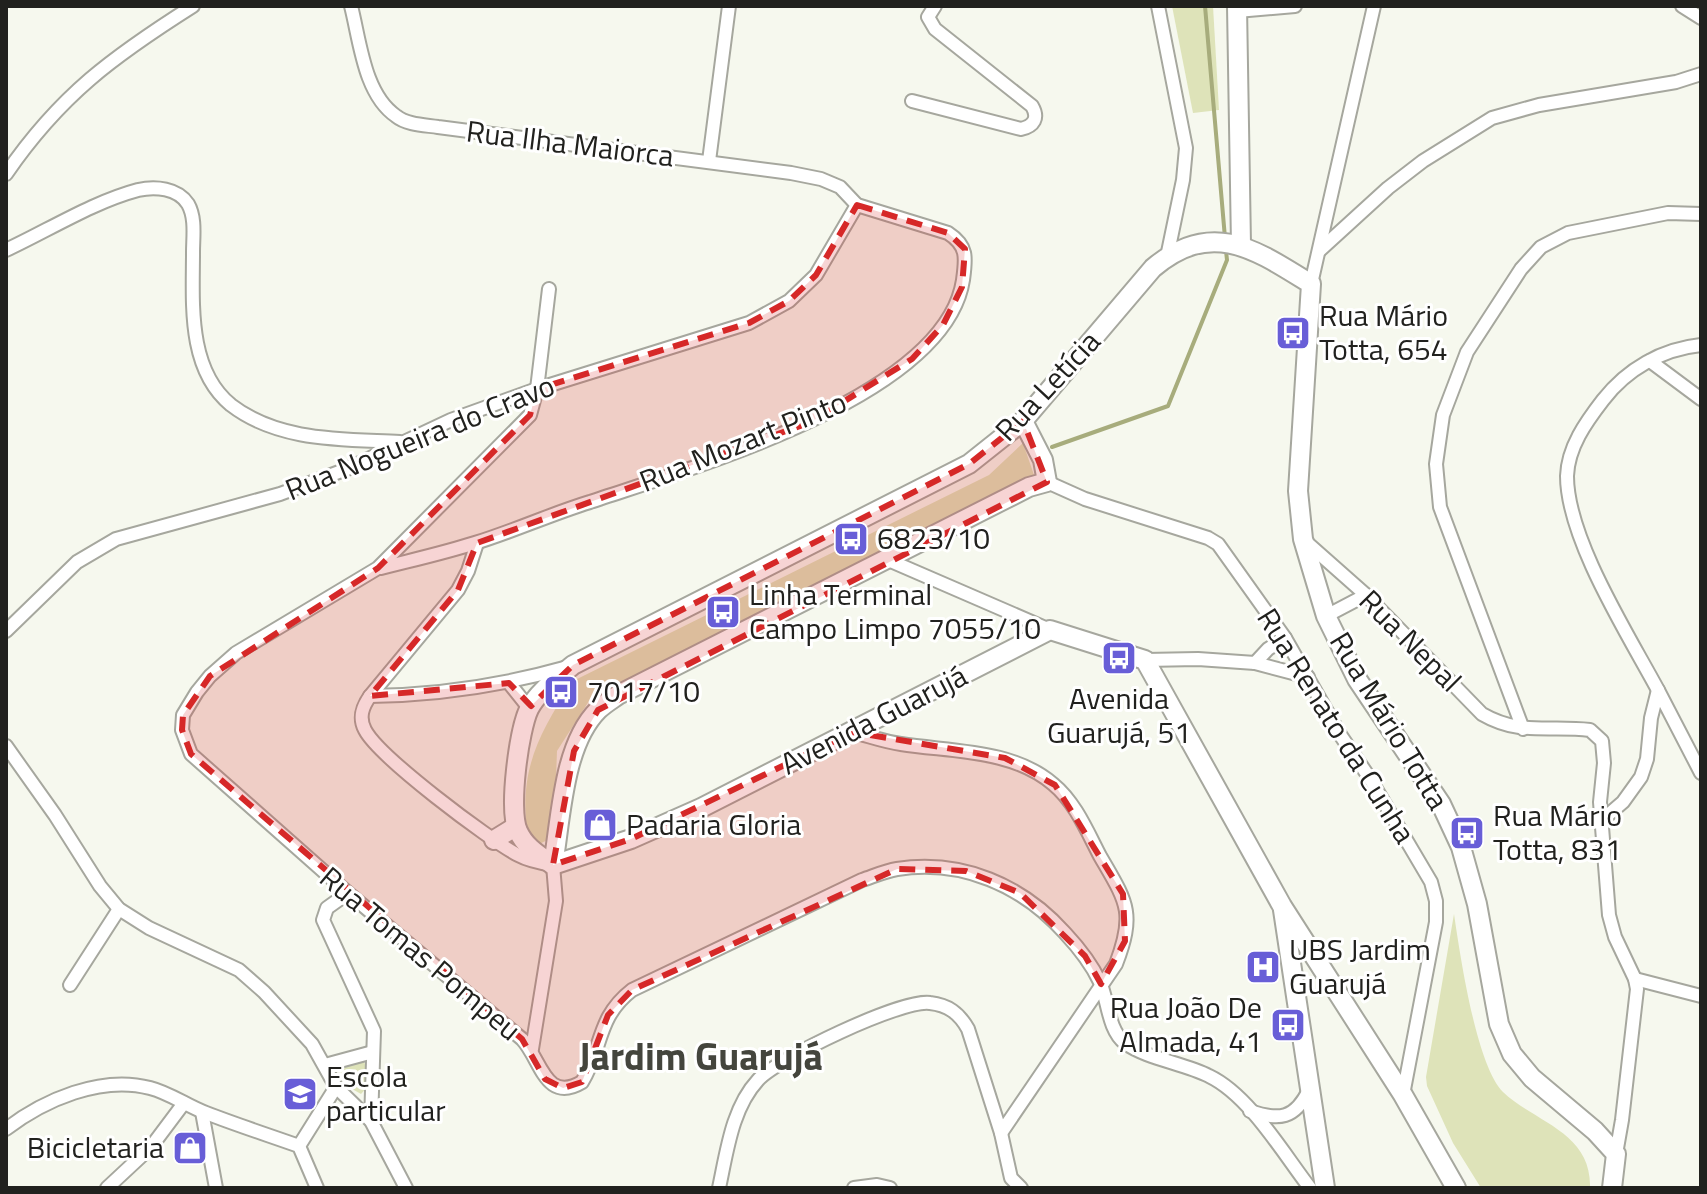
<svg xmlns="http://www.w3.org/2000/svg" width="1707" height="1194" font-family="'Titillium Web',sans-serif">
  <rect width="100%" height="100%" fill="#f6f8ee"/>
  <!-- green -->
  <g fill="#dee3b9">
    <polygon points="1172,6 1213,6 1219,110 1193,113"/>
    <path d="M1023,443L1034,475L589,701L557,751L554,837L537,845L528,839C518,772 537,736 573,681L989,475Z"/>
    <path d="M1454,914C1460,954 1476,1065 1503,1092C1534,1122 1592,1132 1590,1188H1481L1453,1143L1427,1086L1426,1077Z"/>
    <polygon points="363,1057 370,1084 361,1094 345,1085 341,1070"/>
  </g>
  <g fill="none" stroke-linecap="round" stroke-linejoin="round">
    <!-- stream -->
    <g stroke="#a7ac7c" stroke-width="4">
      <polyline points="1205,6 1225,238"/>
      <polyline points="1052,447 1168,406 1227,260 1226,251"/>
    </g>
    <!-- street casing -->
    <g stroke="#a6a79e" stroke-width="16">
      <g id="street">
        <path d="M351,6C360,41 364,94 396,116C407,125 425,125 438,127L791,173L821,179L840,187L857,205L948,233C968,246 966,258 963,280C945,398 687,469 590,502C551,514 514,531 475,543C444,553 412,560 381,568"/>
        <polyline points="1158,6 1186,148 1183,180 1167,257"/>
        <polyline points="1682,6 1701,18"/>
        <polyline points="1237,11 1295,6"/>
        <path d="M912,101L1021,129C1034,126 1039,118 1032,106L935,29L928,17L935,6"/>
        <polyline points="709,161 729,6"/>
        <path d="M6,174C60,95 114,56 193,6"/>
        <path d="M6,250C49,230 93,202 138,190C155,186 178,188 188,204C196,218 193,237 193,252C193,303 187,369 231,405C279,442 343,439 400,442"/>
        <polyline points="1320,250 1388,188 1423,161 1492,118 1539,105 1676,82 1701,74"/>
        <polyline points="1311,284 1374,6"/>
        <path d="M549,289L537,389L530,415L378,568L236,653L210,676L197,692L183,715L182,730L191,754L348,893L522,1039C541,1059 545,1104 582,1082C603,1048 596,1018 632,990L862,880C874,876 885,871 897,869C962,859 1022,885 1065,933C1079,948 1091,963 1100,982C1108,1000 1108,1030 1125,1043C1147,1059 1184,1063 1209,1076C1249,1095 1283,1153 1310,1188"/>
        <path d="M1701,345C1662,349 1627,369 1603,400C1586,422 1568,447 1567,476C1567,539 1629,636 1659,692C1673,719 1687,746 1701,773"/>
        <polyline points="1650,361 1701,399"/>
        <polyline points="1047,482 1085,499 1208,538 1218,544 1285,638 1341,736 1369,777 1431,882 1436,901 1436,922 1403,1095"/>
        <path d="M1305,541L1366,595L1482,714C1520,736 1549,725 1590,730L1602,741L1604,763L1600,802L1609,915L1615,937L1635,979L1637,989L1622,1120L1616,1154"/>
        <path d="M477,543L468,571L458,590L370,696C363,706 358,717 365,730C379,757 488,839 518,855C529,861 540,863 553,865L556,901L532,1049"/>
        <polyline points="886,559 1050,630"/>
        <polyline points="1326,616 1366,595"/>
        <polyline points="6,631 77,562 116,539 280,494 347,469 451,420 537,389 749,323 789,301 816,275 857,205"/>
        <polyline points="1145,660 1198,659 1255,663 1308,677"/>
        <polyline points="1255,663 1268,649 1285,638"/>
        <polyline points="509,683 529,708"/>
        <path d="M370,696C437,695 500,686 564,668"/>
        <polyline points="1523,729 1440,507 1436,464 1443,415 1467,352 1521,269 1541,247 1568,233 1668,213 1701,214"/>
        <path d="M853,732C869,736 885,742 901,744C952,752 1012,749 1053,784C1075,802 1087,831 1100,856C1126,901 1136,912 1116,964L1001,1133"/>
        <polyline points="6,746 55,815 100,886 119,909 149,928 239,970 264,992 312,1044 336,1087 371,1121 406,1188"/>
        <polyline points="1601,821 1623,802 1641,777 1647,759 1651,718 1658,690"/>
        <polyline points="348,893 327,908 323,920 374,1031 371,1121"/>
        <polyline points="1635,979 1701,996"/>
        <polyline points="70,985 119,909"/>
        <polyline points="325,1065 373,1052"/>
        <path d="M1250,1111C1279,1121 1295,1119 1309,1090"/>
        <polyline points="202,1112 216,1188"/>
        <path d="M6,1129C44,1100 101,1075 150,1088C170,1093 187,1106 206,1113C237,1125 268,1135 299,1146L317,1188"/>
        <polyline points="299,1146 336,1087"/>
        <polyline points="107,1188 151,1147 184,1103"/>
        <path d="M719,1188C727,1151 732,1108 758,1080C778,1058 902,999 930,1003C948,1005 959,1013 968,1029L1001,1133L1011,1178L1021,1188"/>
        <polyline points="854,1188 877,1185 890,1188"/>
      </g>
    </g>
    <!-- secondary casing -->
    <g stroke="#a6a79e" stroke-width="22">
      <g id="secondary">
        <polyline points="1237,6 1241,245"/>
        <polyline points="494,840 515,827"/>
        <path d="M553,865C539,855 525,847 518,831C508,810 519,730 529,709C538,691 558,678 573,665L969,464L1023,421L1153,268C1212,218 1256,250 1311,284L1298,491L1303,539L1326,616L1357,679L1441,804L1461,847L1477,904L1499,1024L1512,1054L1532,1078L1595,1131L1616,1154L1612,1188"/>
        <polyline points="553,865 631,839 701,808 1050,630 1145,660 1282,906 1403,1095 1456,1188"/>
        <path d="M553,865C561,818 563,745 598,710C604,704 611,700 618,695L1029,487L1047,482L1043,460L1023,421"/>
        <polyline points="1283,910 1325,1188"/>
      </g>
    </g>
    <!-- street -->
    <use href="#street" stroke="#fff" stroke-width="12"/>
    <!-- secondary -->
    <use href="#secondary" stroke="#fff" stroke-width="18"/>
  </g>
  <!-- marked area -->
  <path fill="#d62828" fill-opacity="0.2" stroke="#d62828" stroke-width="6" stroke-dasharray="16 10" stroke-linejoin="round" d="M857,205L948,233L965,249L962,287L943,325L912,359L811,422L477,543L458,590L370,696L509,683L531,706L573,665L969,464L1023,421L1047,482L598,710L574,751L553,865L631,839L853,732L1005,758L1055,785L1123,894L1125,941L1101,984L1085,956L1020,893L966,871L897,869L632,990L608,1015L582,1082L563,1088L545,1079L522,1039L191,754L182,730L183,715L210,676L378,568L530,415L537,389L749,323L789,301L816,275Z"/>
  <!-- icons -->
  <defs>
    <g id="bus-square" transform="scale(1.8)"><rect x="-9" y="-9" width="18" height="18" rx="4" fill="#685ed7" stroke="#fff"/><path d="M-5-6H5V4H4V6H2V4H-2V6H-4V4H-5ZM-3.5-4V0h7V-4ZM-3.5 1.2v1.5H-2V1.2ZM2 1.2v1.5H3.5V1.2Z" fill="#fff"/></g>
    <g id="shop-square" transform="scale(1.8)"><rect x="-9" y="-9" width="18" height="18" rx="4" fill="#685ed7" stroke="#fff"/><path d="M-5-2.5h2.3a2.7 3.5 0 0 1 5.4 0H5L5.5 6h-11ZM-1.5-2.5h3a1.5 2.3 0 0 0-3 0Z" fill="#fff"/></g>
    <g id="hospital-square" transform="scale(1.8)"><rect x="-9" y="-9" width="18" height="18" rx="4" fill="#685ed7" stroke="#fff"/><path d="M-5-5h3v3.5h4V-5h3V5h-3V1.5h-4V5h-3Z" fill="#fff"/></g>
    <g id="school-square" transform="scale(1.8)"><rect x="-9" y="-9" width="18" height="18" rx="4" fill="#685ed7" stroke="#fff"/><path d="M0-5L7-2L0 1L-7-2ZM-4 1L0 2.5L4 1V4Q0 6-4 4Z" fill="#fff"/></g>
  </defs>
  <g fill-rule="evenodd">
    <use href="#bus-square" x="1293" y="333"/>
    <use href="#bus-square" x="851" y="539"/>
    <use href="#bus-square" x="723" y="612"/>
    <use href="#bus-square" x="1119" y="658"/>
    <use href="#bus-square" x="561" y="692"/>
    <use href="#shop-square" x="600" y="825"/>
    <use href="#bus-square" x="1467" y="833"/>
    <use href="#hospital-square" x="1263" y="967"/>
    <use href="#bus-square" x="1288" y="1025"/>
    <use href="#school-square" x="300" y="1094"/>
    <use href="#shop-square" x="190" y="1148"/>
  </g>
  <g text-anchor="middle" stroke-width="6" stroke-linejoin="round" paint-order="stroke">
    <!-- street labels -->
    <g font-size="30" fill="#21211e" stroke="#fff">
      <text transform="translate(570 144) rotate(7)" y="10">Rua Ilha Maiorca</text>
      <text transform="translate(1048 386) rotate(-47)" y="10">Rua Letícia</text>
      <text transform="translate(420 438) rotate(-22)" y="10">Rua Nogueira do Cravo</text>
      <text transform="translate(743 442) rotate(-22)" y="10">Rua Mozart Pinto</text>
      <text transform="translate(1410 641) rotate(45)" y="10">Rua Nepal</text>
      <text transform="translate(874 720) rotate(-27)" y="10">Avenida Guarujá</text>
      <text transform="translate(1389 721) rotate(59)" y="10">Rua Mário Totta</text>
      <text transform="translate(1336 726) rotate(58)" y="10">Rua Renato da Cunha</text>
      <text transform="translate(420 954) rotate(40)" y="10">Rua Tomas Pompeu</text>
    </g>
    <!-- poi labels -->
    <g font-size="30" fill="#21211e" stroke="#fff" text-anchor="start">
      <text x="1319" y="326">Rua Mário<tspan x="1319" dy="34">Totta, 654</tspan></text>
      <text x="877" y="549">6823/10</text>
      <text x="749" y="605">Linha Terminal<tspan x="749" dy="34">Campo Limpo 7055/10</tspan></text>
      <text x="587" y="702">7017/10</text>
      <text x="1119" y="709" text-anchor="middle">Avenida<tspan x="1119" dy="34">Guarujá, 51</tspan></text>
      <text x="1493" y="826">Rua Mário<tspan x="1493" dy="34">Totta, 831</tspan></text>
      <text x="626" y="835">Padaria Gloria</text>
      <text x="1289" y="960">UBS Jardim<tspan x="1289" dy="34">Guarujá</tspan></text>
      <text x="1262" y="1018" text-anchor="end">Rua João De<tspan x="1262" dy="34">Almada, 41</tspan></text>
      <text x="326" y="1087">Escola<tspan x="326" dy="34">particular</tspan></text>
      <text x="164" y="1158" text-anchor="end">Bicicletaria</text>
    </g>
    <!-- district labels -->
    <g font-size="38" font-weight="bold" fill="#44453d" stroke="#fff">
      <text x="701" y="1070">Jardim Guarujá</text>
    </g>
  </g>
  <!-- border -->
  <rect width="1707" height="1194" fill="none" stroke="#21211e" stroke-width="16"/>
</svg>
